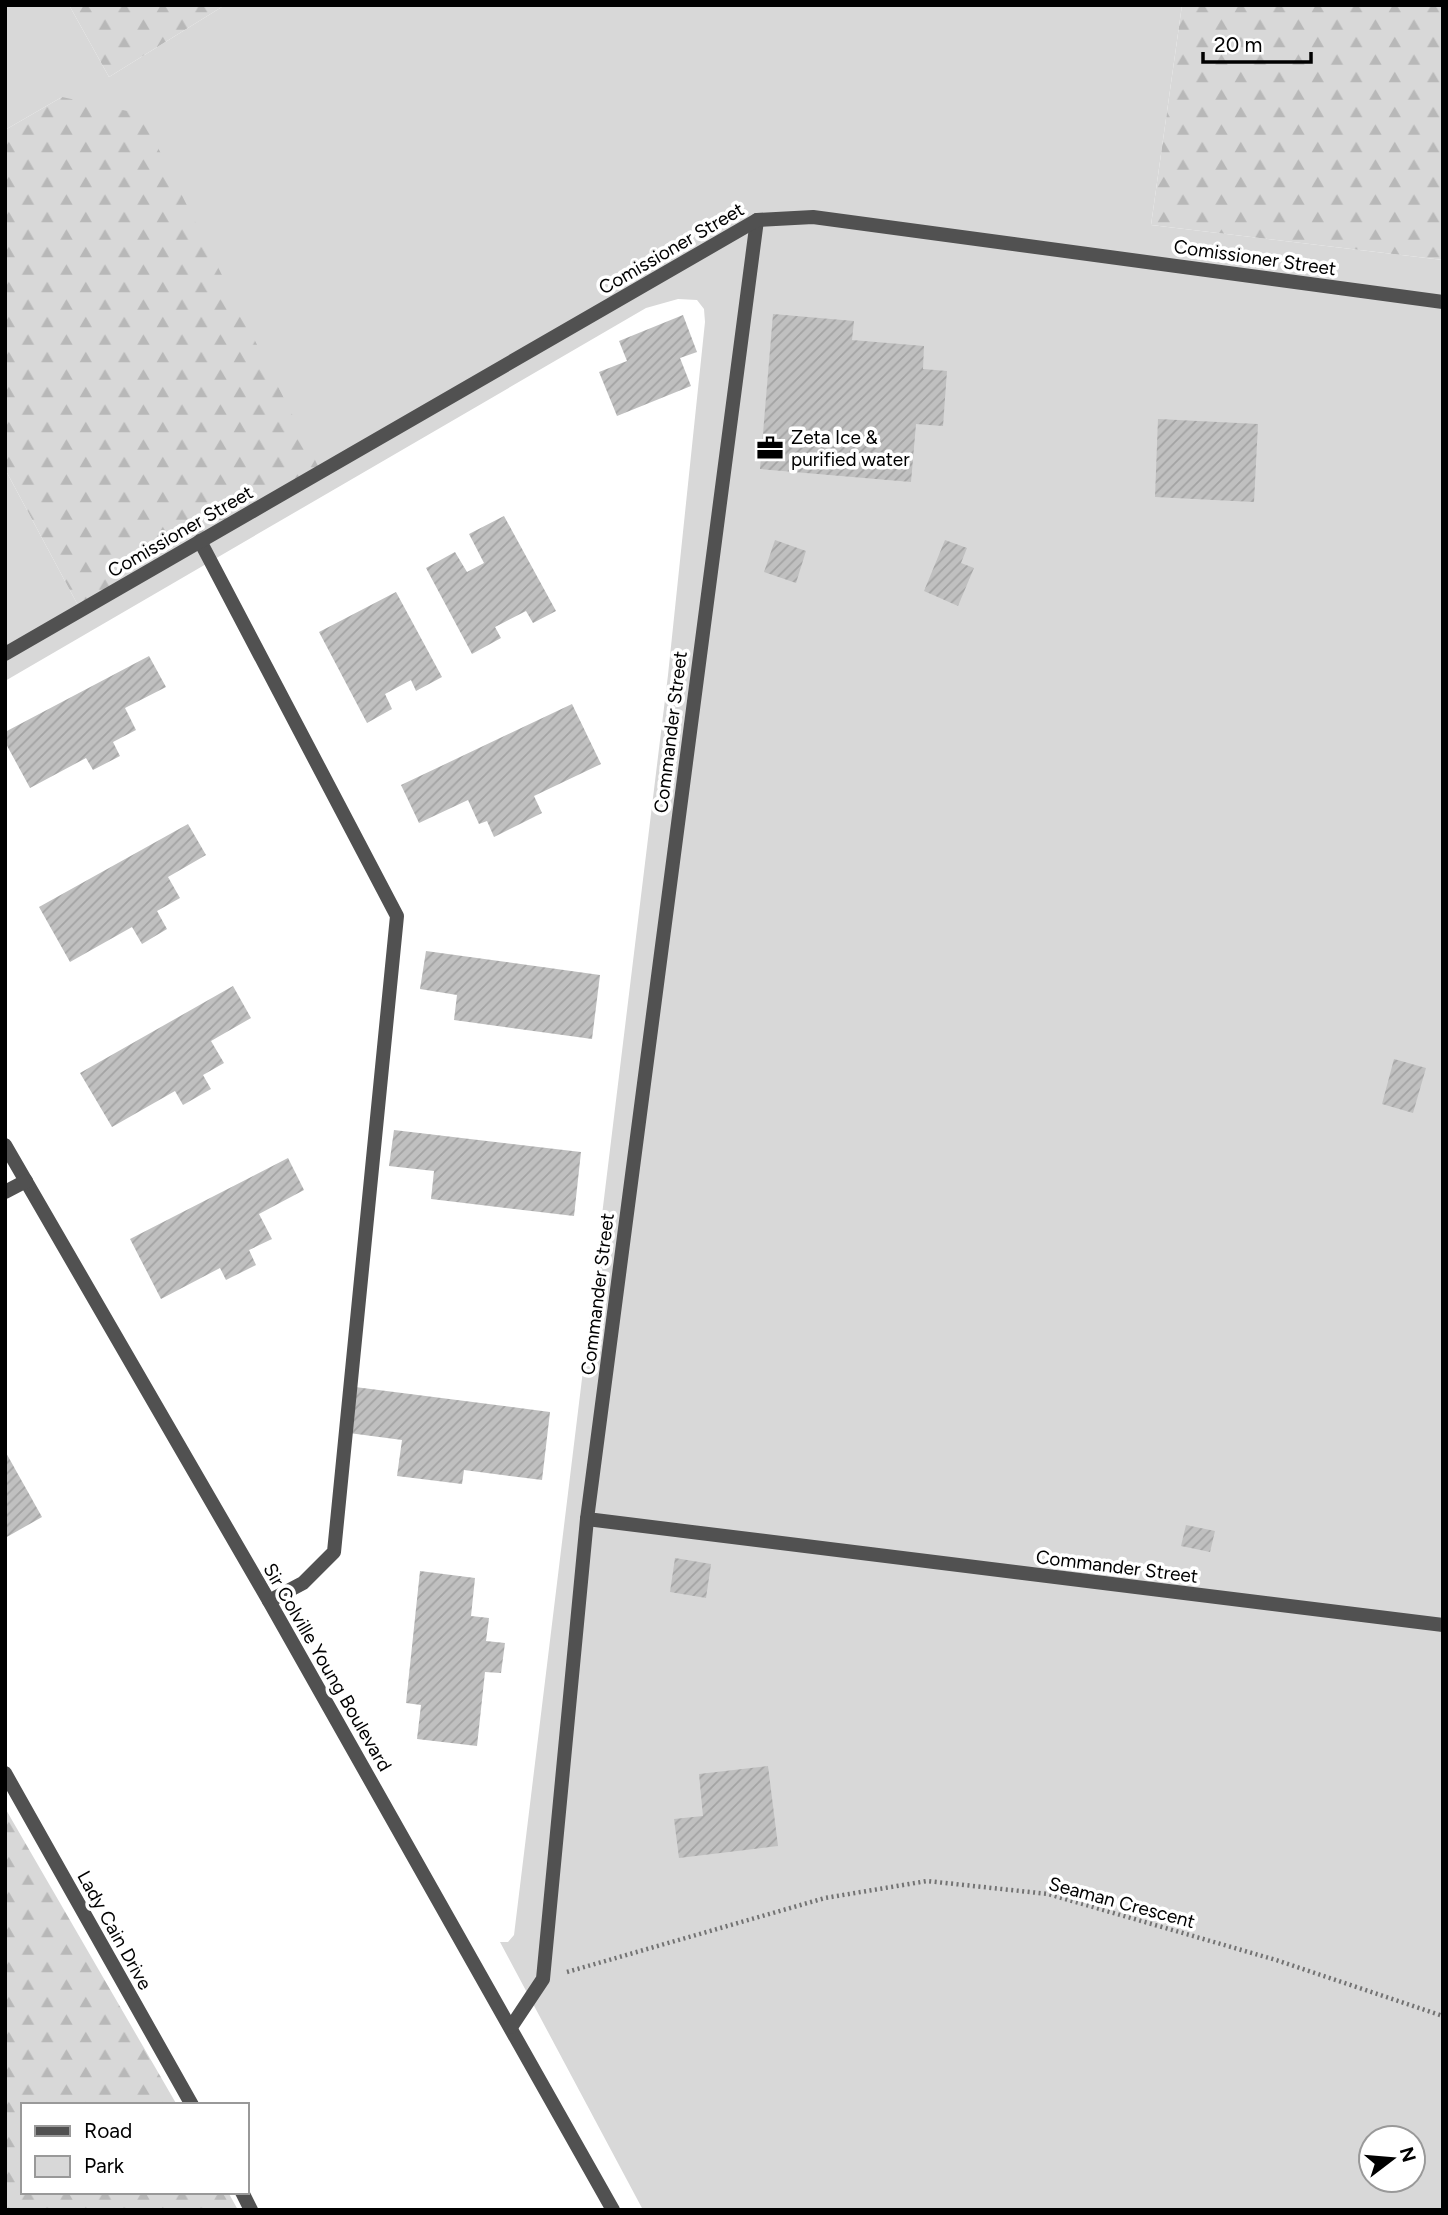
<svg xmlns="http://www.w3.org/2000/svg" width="1448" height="2215" font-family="Figtree,sans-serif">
  <defs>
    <pattern id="forest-firs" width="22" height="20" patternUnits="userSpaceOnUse" patternTransform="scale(1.75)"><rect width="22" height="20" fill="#d8d8d8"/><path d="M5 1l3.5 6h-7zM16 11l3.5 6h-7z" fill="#b8b8b8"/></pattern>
    <pattern id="building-hatch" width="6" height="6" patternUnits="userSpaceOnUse" patternTransform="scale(1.75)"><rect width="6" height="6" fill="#c0c0c0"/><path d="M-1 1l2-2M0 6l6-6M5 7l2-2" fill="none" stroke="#a3a3a3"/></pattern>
  </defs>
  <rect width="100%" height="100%" fill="#fff"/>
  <!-- green -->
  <path fill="#d8d8d8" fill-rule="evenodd" d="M5,5H69L109,77L225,5H1182L1151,225L1443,260V2210H643L500,1942H508L514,1935L668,675L705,322L704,309L697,300L678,299L646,308L5,681V469L81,611L62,97L5,130ZM1371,2138H1413V2180H1371Z"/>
  <!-- forest -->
  <g fill="url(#forest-firs)">
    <polygon points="69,5 225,5 109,77"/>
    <polygon points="1182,5 1443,5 1443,260 1151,225"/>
    <polygon points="62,97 141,114 318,466 81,611 5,469 5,130"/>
    <polygon points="5,1808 177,2105 23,2105 23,2192 228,2192 238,2210 5,2210"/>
  </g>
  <!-- building -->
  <g fill="url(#building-hatch)">
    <polygon points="773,314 854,321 852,340 924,346 923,369 947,371 943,426 916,424 911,482 760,469"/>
    <polygon points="683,315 697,352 680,358 691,386 617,416 599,372 627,361 619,341"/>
    <polygon points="1158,419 1258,424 1254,502 1155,497"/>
    <polygon points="504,516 556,611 533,623 526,611 495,627 501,638 472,654 426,568 455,552 467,572 484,563 469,534"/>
    <polygon points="775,540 806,551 796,583 764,572"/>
    <polygon points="945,540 967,548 961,563 974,568 958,606 924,591"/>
    <polygon points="396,592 442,677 416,691 411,680 385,694 392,709 367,723 319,632"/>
    <polygon points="149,656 166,687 125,708 136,730 113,742 120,756 93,770 86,758 30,788 5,742 5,732"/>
    <polygon points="572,704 601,764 534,796 542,813 494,837 487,821 479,824 468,800 419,823 401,785"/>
    <polygon points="188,824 206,855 168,877 180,898 157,911 167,929 142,944 132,927 70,962 39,907"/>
    <polygon points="426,951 600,975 592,1039 454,1020 457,995 420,989"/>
    <polygon points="233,986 251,1018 211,1041 224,1063 203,1075 211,1089 183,1105 175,1091 112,1127 80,1073"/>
    <polygon points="1394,1059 1426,1068 1413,1113 1382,1104"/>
    <polygon points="394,1130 581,1152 574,1216 431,1199 434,1171 389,1166"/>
    <polygon points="288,1158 304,1190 259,1214 272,1239 249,1250 256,1265 226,1280 220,1268 161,1299 130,1239"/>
    <polygon points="355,1387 550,1412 542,1480 464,1470 462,1484 397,1476 402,1440 349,1433"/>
    <polygon points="5,1451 42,1517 5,1538"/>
    <polygon points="1186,1525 1215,1531 1210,1552 1181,1546"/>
    <polygon points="675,1558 711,1564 706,1598 670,1592"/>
    <polygon points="420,1571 475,1578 471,1616 489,1618 486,1641 505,1643 501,1673 485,1672 477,1746 417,1739 421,1705 406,1703"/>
    <polygon points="768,1766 778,1846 679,1858 674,1819 703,1816 699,1774"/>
  </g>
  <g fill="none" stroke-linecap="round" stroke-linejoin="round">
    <!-- path -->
    <polyline stroke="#737373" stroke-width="4.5" stroke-dasharray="2 3.5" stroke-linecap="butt" points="567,1972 825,1898 927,1881 1048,1894 1276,1960 1443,2016"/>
    <!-- street -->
    <g stroke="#515151" stroke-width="14">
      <polyline points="757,220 587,1519 1443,1625"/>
      <polyline points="200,541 397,916 334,1552 303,1583 269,1601"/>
      <polyline points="5,654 757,220 813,217 1443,302"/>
      <polyline points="5,1145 269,1601 613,2210"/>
      <polyline points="5,1192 26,1181"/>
      <polyline points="5,1773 192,2105"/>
      <polyline points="511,2027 543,1979 587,1519"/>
      <polyline points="242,2192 251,2210"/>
    </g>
  </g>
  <!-- icons -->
  <defs>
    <g id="office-bare" transform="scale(2.1)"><path d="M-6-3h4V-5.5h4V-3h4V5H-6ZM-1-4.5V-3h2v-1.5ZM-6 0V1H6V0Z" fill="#000" stroke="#fff" stroke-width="2.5" paint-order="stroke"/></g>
  </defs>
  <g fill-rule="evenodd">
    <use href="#office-bare" x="770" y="448"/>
  </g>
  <g text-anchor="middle" stroke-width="7" stroke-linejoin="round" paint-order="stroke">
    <!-- street labels -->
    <g font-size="19" fill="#000" stroke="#fff">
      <text transform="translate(671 248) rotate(-30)" y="7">Comissioner Street</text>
      <text transform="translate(1255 257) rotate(8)" y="7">Comissioner Street</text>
      <text transform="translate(180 531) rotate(-30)" y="7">Comissioner Street</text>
      <text transform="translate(670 732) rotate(-83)" y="7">Commander Street</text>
      <text transform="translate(597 1294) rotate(-83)" y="7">Commander Street</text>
      <text transform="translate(1117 1566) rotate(7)" y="7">Commander Street</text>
      <text transform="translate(328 1667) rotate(60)" y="7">Sir Colville Young Boulevard</text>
      <text transform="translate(1122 1902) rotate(15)" y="7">Seaman Crescent</text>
      <text transform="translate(115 1930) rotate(61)" y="7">Lady Cain Drive</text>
    </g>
    <!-- poi labels -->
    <g font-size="19" fill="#000" stroke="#fff" text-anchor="start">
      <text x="791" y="444">Zeta Ice &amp;<tspan x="791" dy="22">purified water</tspan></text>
    </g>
  </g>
  <!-- border -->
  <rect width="1448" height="2215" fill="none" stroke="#000000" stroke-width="14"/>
  <!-- legend -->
  <rect x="21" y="2103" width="228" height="91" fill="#ffffff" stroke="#999999" stroke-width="2"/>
  <rect x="35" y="2126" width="35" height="10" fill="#515151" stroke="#999999" stroke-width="2"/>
  <text x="84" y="2138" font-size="21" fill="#000000">Road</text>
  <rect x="35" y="2156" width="35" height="21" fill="#d8d8d8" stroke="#999999" stroke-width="2"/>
  <text x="84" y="2173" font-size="21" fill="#000000">Park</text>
  <!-- north arrow -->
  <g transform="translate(1392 2159) rotate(74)"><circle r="33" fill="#ffffff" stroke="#999999" stroke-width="2"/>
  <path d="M0-5L12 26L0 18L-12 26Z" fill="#000000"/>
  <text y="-10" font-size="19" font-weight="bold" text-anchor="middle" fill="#000000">N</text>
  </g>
  <!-- scale -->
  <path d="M1203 52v10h108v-10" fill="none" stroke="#000000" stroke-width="3.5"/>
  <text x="1214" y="52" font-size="21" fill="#000000" stroke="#ffffff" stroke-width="5" paint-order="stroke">20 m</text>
</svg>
